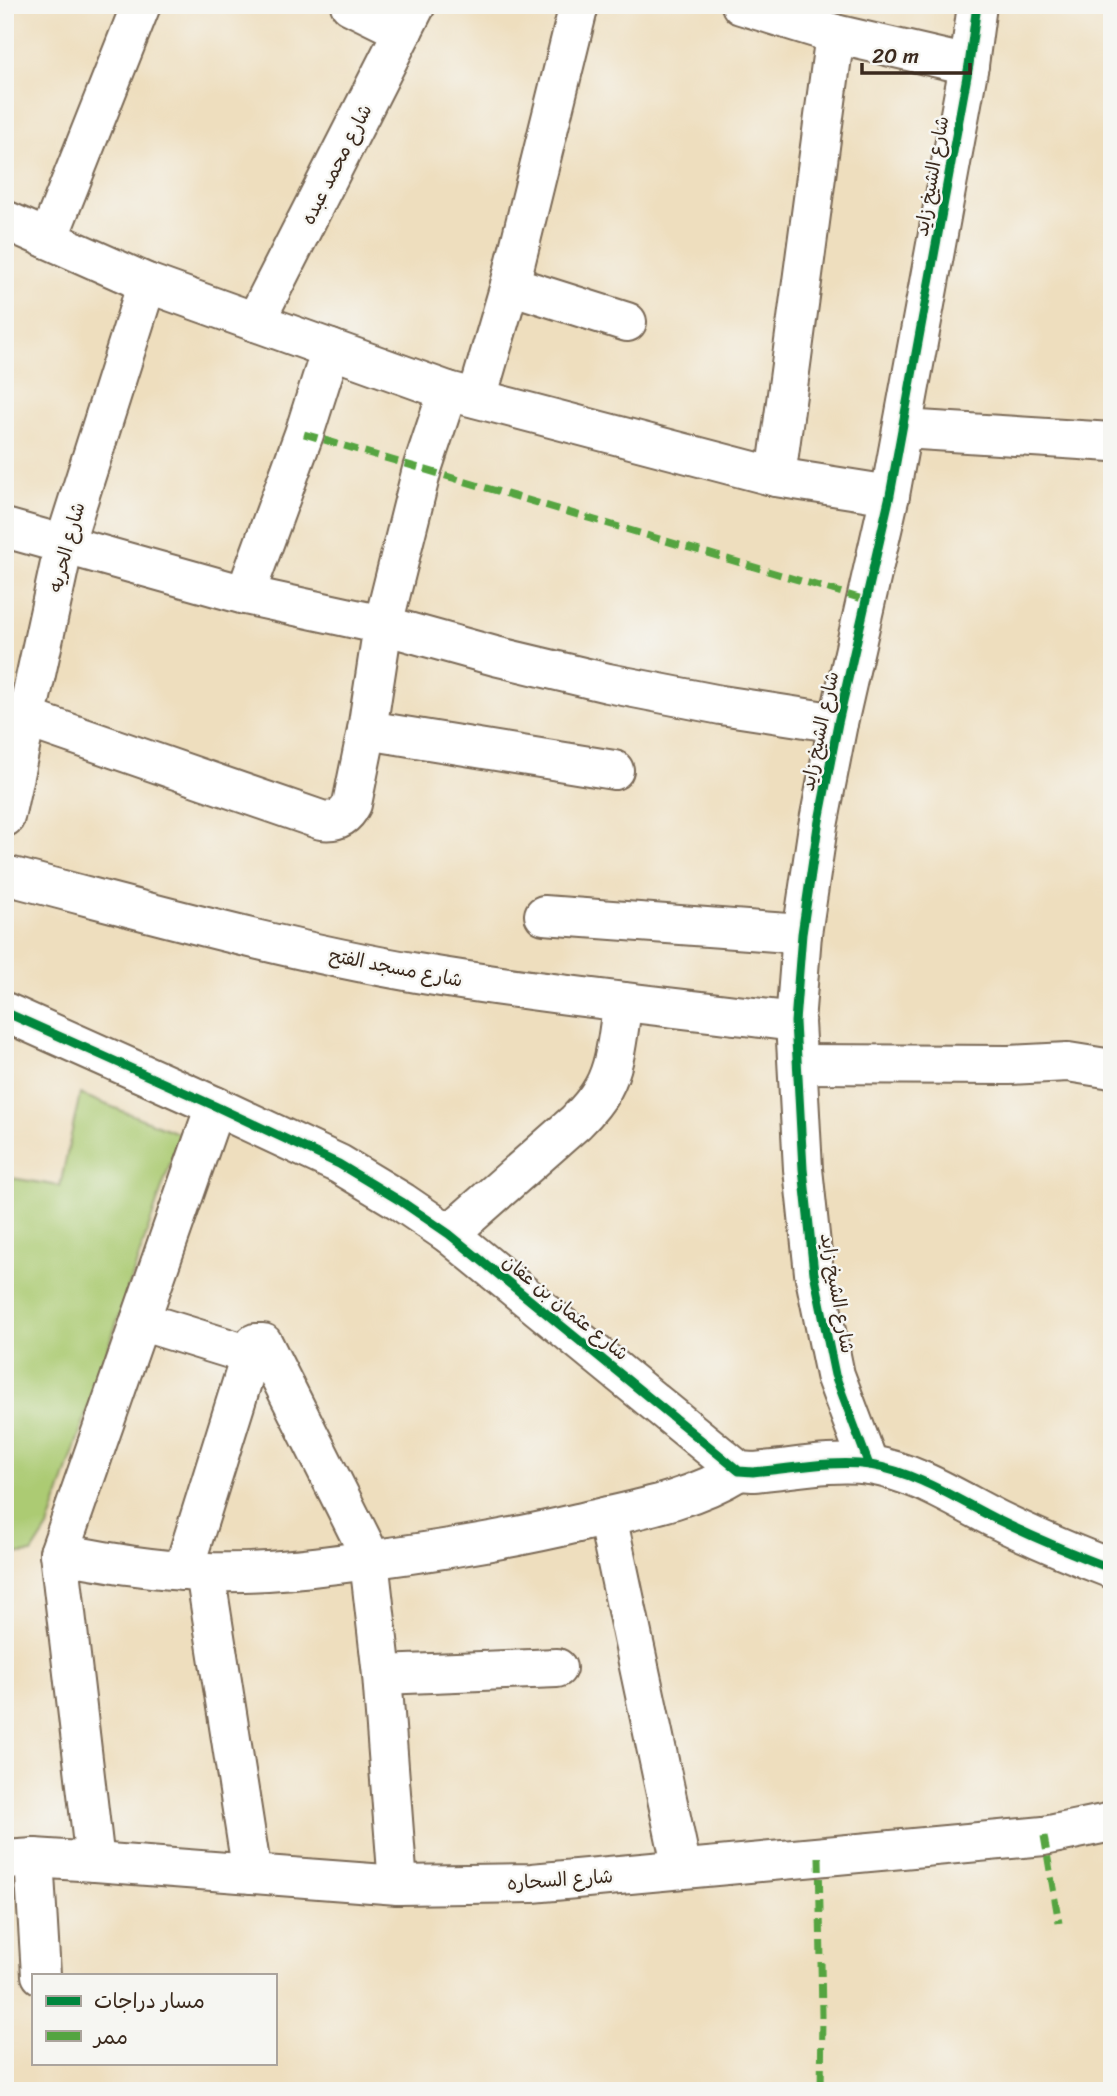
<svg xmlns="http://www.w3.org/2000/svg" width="1117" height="2096" font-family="Sriracha,'Playpen Sans Arabic',sans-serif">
  <rect width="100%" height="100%" fill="#f6f6f2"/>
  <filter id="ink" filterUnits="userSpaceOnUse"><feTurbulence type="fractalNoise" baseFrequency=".0143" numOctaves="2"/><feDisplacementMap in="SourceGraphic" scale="14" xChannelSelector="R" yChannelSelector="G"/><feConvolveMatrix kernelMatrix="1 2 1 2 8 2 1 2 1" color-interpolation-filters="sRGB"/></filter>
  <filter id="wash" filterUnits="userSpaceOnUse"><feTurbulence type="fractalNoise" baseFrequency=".00686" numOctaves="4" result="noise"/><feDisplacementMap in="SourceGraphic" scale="28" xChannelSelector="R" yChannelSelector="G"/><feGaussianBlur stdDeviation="1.57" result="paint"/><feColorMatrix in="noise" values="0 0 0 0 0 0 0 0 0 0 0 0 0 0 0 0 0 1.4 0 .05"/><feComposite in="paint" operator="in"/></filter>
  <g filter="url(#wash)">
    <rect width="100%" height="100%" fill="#eedebe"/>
    <!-- green -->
    <polygon fill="#accb73" stroke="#747a48" stroke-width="2" points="80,1094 180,1134 48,1528 32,1553 5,1555 5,1177 60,1186"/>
  </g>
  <g filter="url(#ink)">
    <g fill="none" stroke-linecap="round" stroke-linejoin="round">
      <!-- minor casing -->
      <g stroke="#7a6956" stroke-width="42">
        <g id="minor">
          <polyline points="350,5 403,31"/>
          <polyline points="741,5 835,34 969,65"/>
          <polyline points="5,220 147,283 448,391 776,477 890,495"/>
          <polyline points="48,239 141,5"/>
          <polyline points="510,285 627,322"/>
          <polyline points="255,322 416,5"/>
          <polyline points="477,398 510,285 579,5"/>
          <polyline points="903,429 1112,442"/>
          <polyline points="776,477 835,34"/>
          <polyline points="5,528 245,595 383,625 495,656 608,683 721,705 838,723"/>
          <polyline points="245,595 304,434 331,349"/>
          <path d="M26,718L321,820C336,822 345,818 352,804L367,730L383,625L422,469L448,391"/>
          <polyline points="367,730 614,770"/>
          <polyline points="5,817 64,545 147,283"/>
          <path d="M5,875C142,910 278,949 417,973C542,994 669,1007 795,1022"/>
          <polyline points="544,915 802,934"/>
          <path d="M5,1012L215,1106L339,1164L402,1202L449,1234L739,1471L753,1472C791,1469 832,1460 870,1465C918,1473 956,1499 998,1520C1035,1538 1073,1554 1112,1569"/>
          <polyline points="798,1064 1009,1065 1068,1062 1112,1069"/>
          <path d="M449,1234L576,1122C586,1112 596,1101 603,1088C617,1063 618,1029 623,1002"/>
          <polyline points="140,1321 250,1355"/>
          <polyline points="869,1465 835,1375 814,1273 803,1169 795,1022 802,934 818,826 838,723 890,495 969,65 977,5"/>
          <polyline points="607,1516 682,1869"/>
          <path d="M59,1553C107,1562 156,1571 206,1572C263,1574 318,1567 375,1559C443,1550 511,1539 578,1523C634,1510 690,1501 739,1471"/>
          <polyline points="183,1571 253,1347 255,1343 263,1343 364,1544 369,1560 382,1675 398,1885"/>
          <polyline points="205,1572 252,1874"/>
          <polyline points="382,1675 557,1668"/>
          <polyline points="34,1858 41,1975"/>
          <polyline points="5,1860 34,1858 95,1862 398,1885 532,1883 1044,1836 1112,1822"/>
          <polyline points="95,1862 59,1553 215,1106"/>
        </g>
      </g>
      <!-- minor -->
      <use href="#minor" stroke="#fff" stroke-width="38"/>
      <!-- quiet -->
      <g stroke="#54a441" stroke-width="7" stroke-dasharray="14 7" stroke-linecap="butt">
        <polyline points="304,434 866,600"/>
        <polyline points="1044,1836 1059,1923"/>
        <polyline points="819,1857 822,2015 821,2091"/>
      </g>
      <!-- cycleway casing -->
      <g stroke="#f6f6f2" stroke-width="13">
        <g id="cycleway">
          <path d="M5,1012L215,1106L339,1164L402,1202L449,1234L739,1471L753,1472C791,1469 832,1460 870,1465C918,1473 956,1499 998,1520C1035,1538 1073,1554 1112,1569"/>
          <polyline points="869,1465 835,1375 814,1273 803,1169 795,1022 802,934 818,826 838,723 890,495 969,65 977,5"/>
        </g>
      </g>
      <!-- cycleway -->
      <use href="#cycleway" stroke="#00873e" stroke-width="9"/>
    </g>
  </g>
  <g text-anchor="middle" stroke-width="5" stroke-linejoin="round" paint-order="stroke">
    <!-- street labels -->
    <g font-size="19" fill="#3b2a1e" stroke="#f6f6f2">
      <text transform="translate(336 164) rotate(-63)" y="7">شارع محمد عبده</text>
      <text transform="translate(931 176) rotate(-80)" y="7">شارع الشيخ زايد</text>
      <text transform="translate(66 547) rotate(-75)" y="7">شارع الحريه</text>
      <text transform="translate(819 731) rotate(-78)" y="7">شارع الشيخ زايد</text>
      <text transform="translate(396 967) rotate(11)" y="7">شارع مسجد الفتح</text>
      <text transform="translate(838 1293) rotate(80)" y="7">شارع الشيخ زايد</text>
      <text transform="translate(566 1307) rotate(39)" y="7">شارع عثمان بن عفان</text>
      <text transform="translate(560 1879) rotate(-4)" y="7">شارع السحاره</text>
    </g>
  </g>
  <!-- margin -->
  <rect width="1117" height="2096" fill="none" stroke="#f6f6f2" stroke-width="28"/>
  <!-- legend -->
  <rect x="32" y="1974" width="245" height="91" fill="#f6f6f2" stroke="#aba49d" stroke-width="2"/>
  <rect x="46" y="1996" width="35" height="10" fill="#00873e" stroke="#aba49d" stroke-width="2"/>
  <text x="94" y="2008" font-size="21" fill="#3b2a1e">مسار دراجات</text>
  <rect x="46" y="2031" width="35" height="10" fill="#54a441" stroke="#aba49d" stroke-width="2"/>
  <text x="94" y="2044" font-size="21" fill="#3b2a1e">ممر</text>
  <!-- scale -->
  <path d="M862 63v10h108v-10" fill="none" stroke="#3b2a1e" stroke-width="3.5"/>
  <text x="872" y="63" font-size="21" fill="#3b2a1e" stroke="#f6f6f2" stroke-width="5" paint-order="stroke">20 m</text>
</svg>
